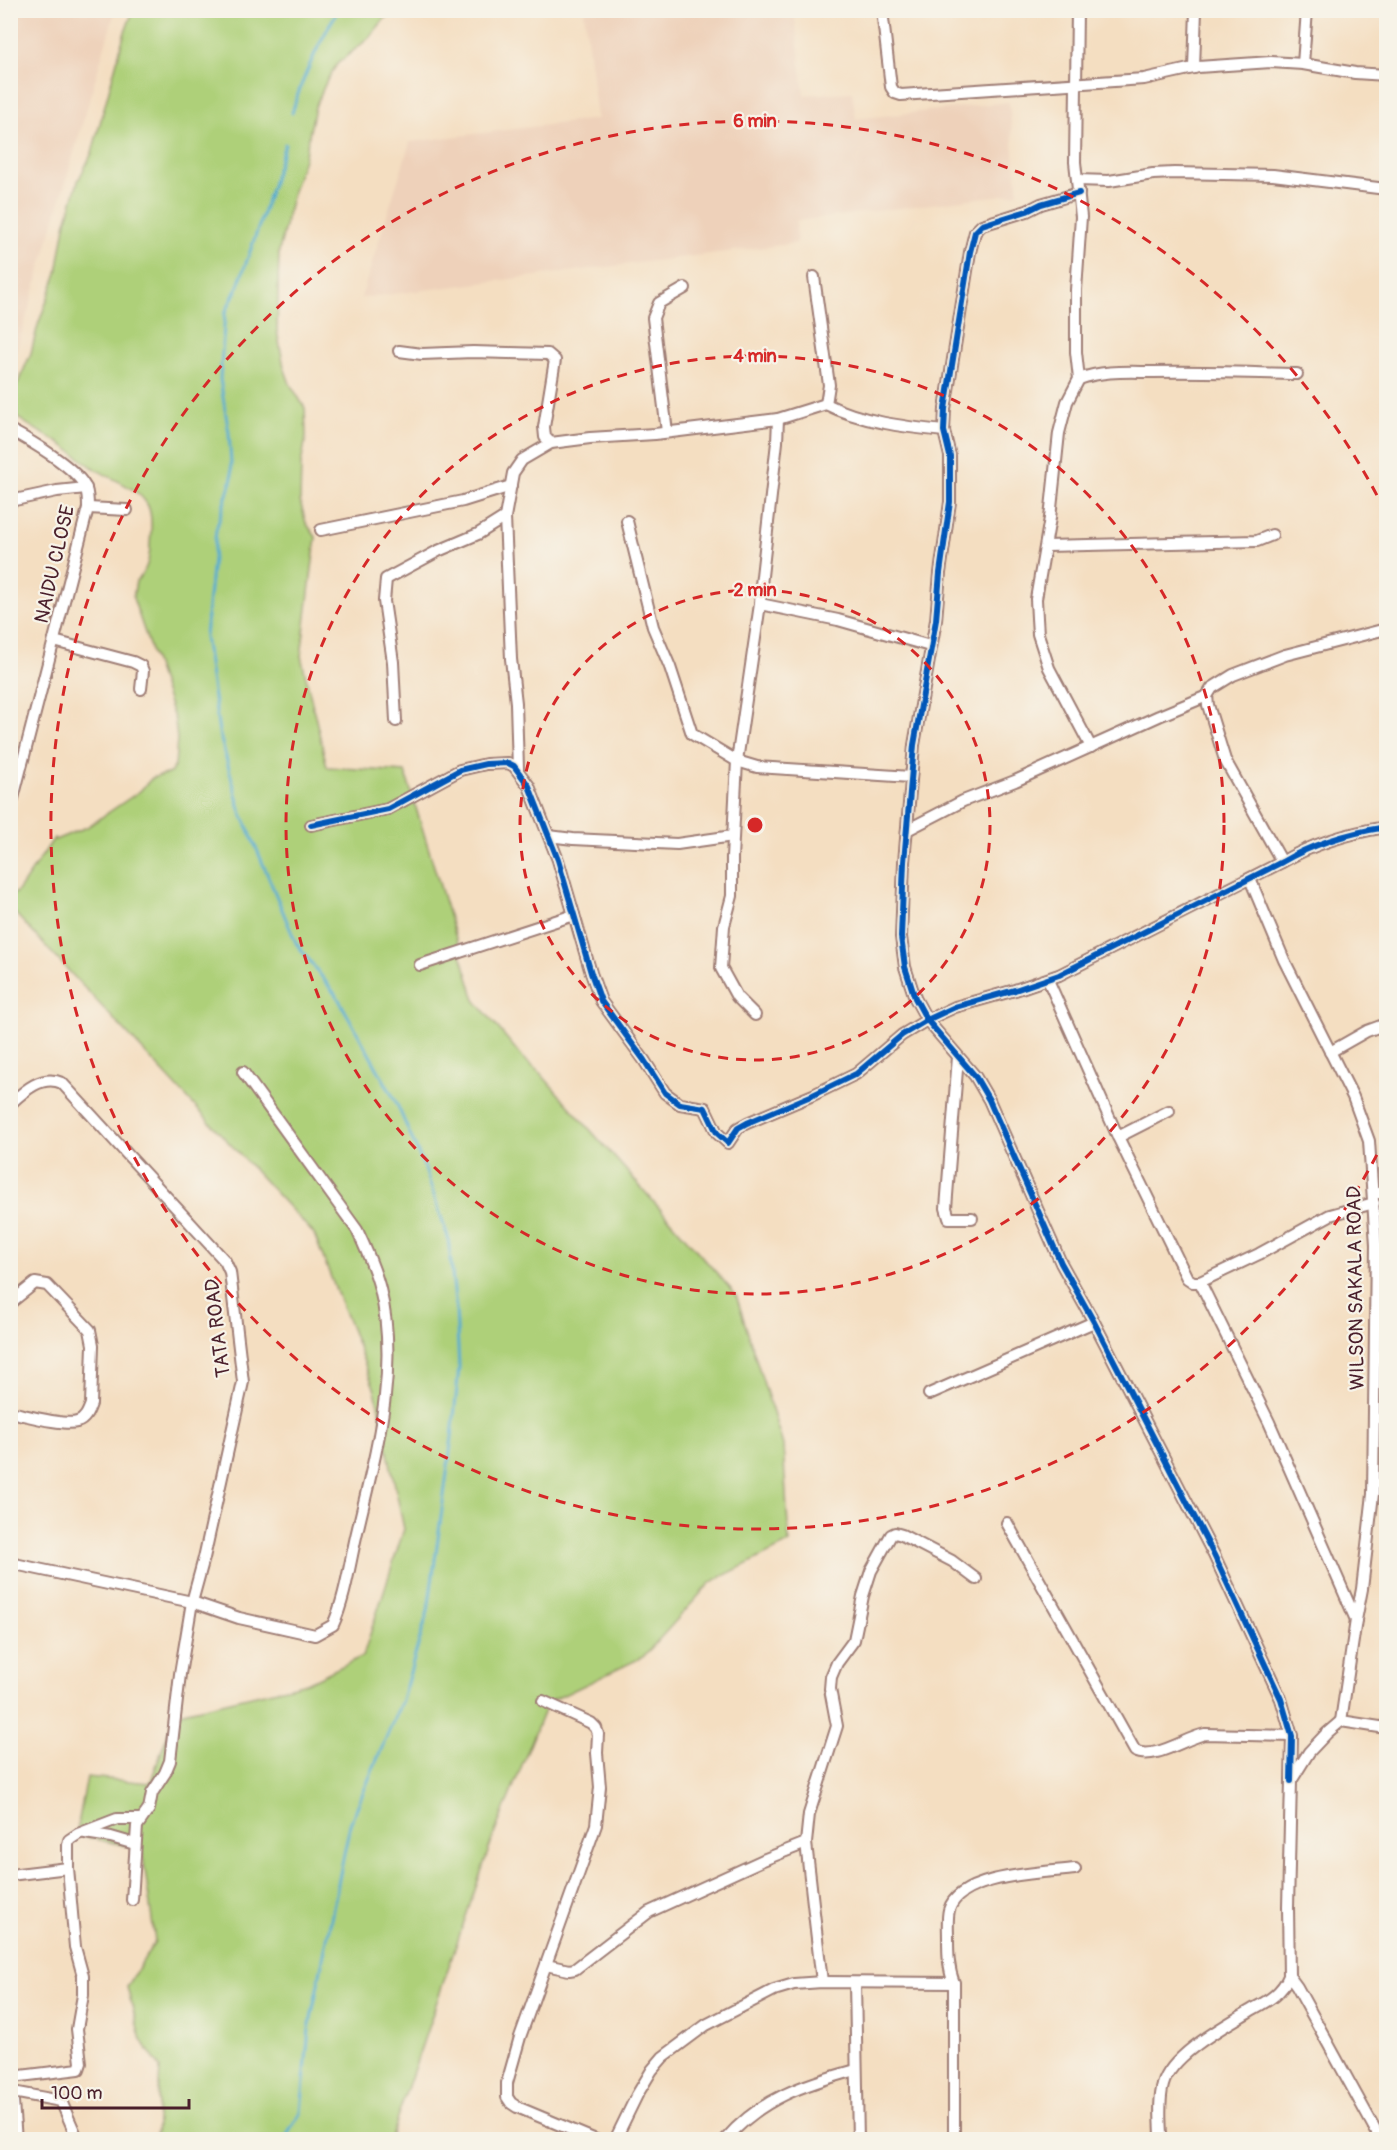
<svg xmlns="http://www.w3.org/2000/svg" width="1397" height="2150" font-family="Pangolin,sans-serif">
  <rect width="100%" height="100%" fill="#f7f3e8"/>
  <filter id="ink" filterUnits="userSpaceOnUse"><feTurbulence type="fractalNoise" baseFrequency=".0167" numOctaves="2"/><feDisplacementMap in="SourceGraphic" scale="12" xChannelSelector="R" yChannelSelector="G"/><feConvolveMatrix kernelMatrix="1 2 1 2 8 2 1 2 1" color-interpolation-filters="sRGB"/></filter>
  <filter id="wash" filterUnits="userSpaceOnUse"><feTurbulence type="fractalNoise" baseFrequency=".008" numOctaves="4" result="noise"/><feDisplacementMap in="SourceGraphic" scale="24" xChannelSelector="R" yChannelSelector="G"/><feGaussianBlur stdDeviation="1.35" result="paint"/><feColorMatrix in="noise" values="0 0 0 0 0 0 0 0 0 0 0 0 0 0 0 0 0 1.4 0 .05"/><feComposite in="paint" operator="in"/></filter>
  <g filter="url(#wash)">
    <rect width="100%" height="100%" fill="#f4dec1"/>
    <!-- built -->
    <g fill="#eed1ba">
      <polygon points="11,10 115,11 11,370 10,11"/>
      <polygon points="584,11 794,11 804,95 852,92 856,119 1009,102 1018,193 796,221 797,243 361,298 410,142 597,119"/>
    </g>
    <!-- green -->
    <path fill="#aed079" stroke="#7c7852" stroke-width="1.5" d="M133,11H391L369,38L337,64L327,80L315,107L304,159L294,188L279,251L277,331L284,367L290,384L305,408L306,437L301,464L300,501L306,523L316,537L301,656L327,767L405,772L475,1000L522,1057L541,1074L736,1295L783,1445L789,1543L711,1582L643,1657L547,1703L493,1837L390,2139H156L160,2067L141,2040L127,1987L155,1941L142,1849L76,1835L87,1777L150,1783L175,1714L307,1683L363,1656L404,1529L375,1390L314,1234L11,909L10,897L19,890L54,838L55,840L87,827L140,791L152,778L170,773L175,766L177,739L175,721L133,598L136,581C147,572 150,559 150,544C151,532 153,514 147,504C136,486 110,479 94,468C83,461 74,453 64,446C48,436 31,428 17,417L15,390L31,353L38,325L57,273L65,226L78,181L92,153L124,35Z"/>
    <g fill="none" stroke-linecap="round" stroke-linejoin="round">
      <!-- stream -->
      <g stroke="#54acd1" stroke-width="3">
        <path d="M292,113C302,77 319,43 338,10"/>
        <polyline points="284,2140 301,2112 309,2029 350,1824 402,1700 428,1611 452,1437 459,1367 456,1309 448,1237 425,1169 396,1102 338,998 296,943 240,809 219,732 205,636 216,530 232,478 229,433 220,379 225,313 238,286 260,223 285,144"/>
      </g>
    </g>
  </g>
  <g filter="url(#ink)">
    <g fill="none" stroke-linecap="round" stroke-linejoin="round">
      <!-- minor casing -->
      <g stroke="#9f7e76" stroke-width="14">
        <g id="minor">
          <polyline points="882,10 891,87 895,93 901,95 1144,79 1198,67 1271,62 1303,64 1355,73 1386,75"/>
          <polyline points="1077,10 1075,162 1081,217 1076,290 1076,352 1079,379 1067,402 1059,433 1050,518 1036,599 1037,618 1038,634 1049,668 1091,747"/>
          <polyline points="1303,64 1307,10"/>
          <polyline points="1194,68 1196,10"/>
          <polyline points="1077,180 1109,181 1153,174 1174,173 1273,175 1386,189"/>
          <polyline points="1079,193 1041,204 1027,211 982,225 975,232 970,252 945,409 944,431 950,456 950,502 940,573 936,620 914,745 904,862 901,937 905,967 915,998 927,1020 975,1076 989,1100 1061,1263 1094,1322 1214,1555 1281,1699 1292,1736 1291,1781"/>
          <polyline points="814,277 829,385 826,404"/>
          <polyline points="399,351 422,354 473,352 548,354 555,360 544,427 545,437 551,443"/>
          <path d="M1079,379C1103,370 1128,372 1153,372C1201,371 1249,373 1297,374"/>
          <path d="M10,430C29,440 79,469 86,489C88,494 88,502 88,508L10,810"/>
          <polyline points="667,432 653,318 659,303 685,288"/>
          <polyline points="10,501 57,491 86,488"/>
          <polyline points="88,508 127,510"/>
          <polyline points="627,521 653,627 670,667 692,734 737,761 757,767 911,777"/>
          <polyline points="321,530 463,501 511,486"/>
          <polyline points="1046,546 1257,541 1272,535"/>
          <polyline points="760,604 838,620 930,646"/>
          <polyline points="54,641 133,662 141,666 143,671 141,689"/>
          <polyline points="396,721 393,662 384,601 386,579 438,551 478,534 505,517"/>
          <path d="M518,769L516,703L511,659L505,517L513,473L522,460L551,443L590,438L655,434L778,419L826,404C861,422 905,427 944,431"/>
          <path d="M311,825L388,809L460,770L486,764L508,763L514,766L529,786L558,860L591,973L601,1001L644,1060L665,1093L680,1104L705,1108L717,1133L728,1143L738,1128L747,1123L813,1095L856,1074L902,1035L927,1020L955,1007L1015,990L1059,975L1282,862C1314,843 1349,833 1386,827"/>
          <polyline points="907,830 963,801 1015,781 1159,716 1207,696"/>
          <polyline points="549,836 573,839 677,844 733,836"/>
          <polyline points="1282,862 1225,760 1208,705 1207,696 1212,688 1233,675 1285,655 1386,629"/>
          <polyline points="1250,879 1284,960 1353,1097 1369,1141 1376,1245 1373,1494 1362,1589 1356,1620 1341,1721"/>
          <polyline points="420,965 574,915"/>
          <polyline points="1048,980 1118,1137 1187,1278 1193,1282 1200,1282 1259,1254 1330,1215 1374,1203"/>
          <polyline points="755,1015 737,997 721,968 724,926 732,896 732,858 737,761 760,604 761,585 777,442 778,419"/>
          <polyline points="1330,1052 1367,1031 1386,1024"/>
          <polyline points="958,1057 946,1208 949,1218 972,1218"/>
          <path d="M10,1104C24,1091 42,1074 62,1083L225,1261L230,1272L243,1382L204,1558L192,1602L180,1674L170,1761L165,1773L152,1793L149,1809L137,1826L132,1900"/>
          <polyline points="1118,1137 1169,1111"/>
          <polyline points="1373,1193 1386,1193"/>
          <polyline points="1200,1282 1269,1422 1356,1620"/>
          <path d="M10,1303L35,1283L47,1285L90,1330L93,1345L91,1404C88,1412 85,1420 77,1422C64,1426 25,1415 10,1412"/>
          <polyline points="929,1394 1094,1322"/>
          <path d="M1007,1523L1135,1751C1154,1761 1185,1738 1205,1734L1292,1736"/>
          <path d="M10,1563L192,1602L239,1618L315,1635L333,1625C346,1596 350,1560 358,1528C376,1451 400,1369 380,1289C375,1269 366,1249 357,1230L243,1072"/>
          <polyline points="543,1701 591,1723 596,1728 598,1734 597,1753 600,1787 596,1825 520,2037 507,2083 507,2097 511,2103 517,2107 596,2140"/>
          <polyline points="85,1833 111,1837 135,1844"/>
          <polyline points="10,1875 68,1868"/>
          <polyline points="546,1965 569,1970 575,1969 649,1912 763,1860 806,1843"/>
          <polyline points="1289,1976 1297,1987 1381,2140"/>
          <polyline points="822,1982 806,1843 809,1814 837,1726 830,1689 831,1677 837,1663 854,1640 863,1596 871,1571 891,1535 895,1533 902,1535 952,1561 976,1579"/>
          <polyline points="855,1983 858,2140"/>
          <polyline points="10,2064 16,2140"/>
          <polyline points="12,2077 79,2069 81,2063 77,2029 83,1995 83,1976 75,1947 68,1868 68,1845 69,1840 78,1834 117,1819 140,1819"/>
          <polyline points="13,2092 61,2101 78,2140"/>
          <polyline points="615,2140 637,2095 652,2070 663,2057 706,2025 774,1990 794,1984 822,1982 954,1983"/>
          <path d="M725,2140C761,2098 805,2084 856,2070"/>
          <path d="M954,2140V1983C948,1968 948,1953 948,1938C948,1929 947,1918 949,1910C959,1874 1044,1873 1075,1869"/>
          <path d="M1161,2140C1161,2122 1158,2102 1163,2085C1171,2054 1227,2025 1253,2009C1268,2001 1282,1993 1289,1976L1288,1907L1291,1781L1309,1752L1327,1733L1341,1721L1386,1728"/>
        </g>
      </g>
      <!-- minor -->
      <use href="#minor" stroke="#fff" stroke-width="10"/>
      <!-- cycleway casing -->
      <g stroke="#f7f3e8" stroke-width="10">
        <g id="cycleway">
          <polyline points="1079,193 1041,204 1027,211 982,225 975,232 970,252 945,409 944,431 950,456 950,502 940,573 936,620 914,745 904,862 901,937 905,967 915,998 927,1020 975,1076 989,1100 1061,1263 1094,1322 1214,1555 1281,1699 1292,1736 1291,1781"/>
          <path d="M311,825L388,809L460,770L486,764L508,763L514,766L529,786L558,860L591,973L601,1001L644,1060L665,1093L680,1104L705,1108L717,1133L728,1143L738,1128L747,1123L813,1095L856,1074L902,1035L927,1020L955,1007L1015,990L1059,975L1282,862C1314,843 1349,833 1386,827"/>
        </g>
      </g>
      <!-- cycleway -->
      <use href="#cycleway" stroke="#0057b8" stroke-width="6"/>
    </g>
  </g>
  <!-- distance rings -->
  <g fill="none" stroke="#d62828" stroke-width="3" stroke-dasharray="10 8">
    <circle cx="755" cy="825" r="235"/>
    <circle cx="755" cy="825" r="469"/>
    <path d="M1385 1139A704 704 0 1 1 1385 511"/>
  </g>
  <g text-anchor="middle" stroke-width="4.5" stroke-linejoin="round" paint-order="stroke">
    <!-- street labels -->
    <g font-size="20" fill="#4a1f2b" stroke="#f7f3e8">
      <text transform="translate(54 564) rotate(-77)" y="7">NAIDU CLOSE</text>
      <text transform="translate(1355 1288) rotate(-91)" y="7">WILSON SAKALA ROAD</text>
      <text transform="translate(217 1328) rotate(-97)" y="7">TATA ROAD</text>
    </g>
  </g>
  <circle cx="755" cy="825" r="9" fill="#d62828" stroke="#f7f3e8" stroke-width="3"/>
  <g font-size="18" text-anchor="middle" font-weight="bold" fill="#d62828" stroke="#f7f3e8" stroke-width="4.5" stroke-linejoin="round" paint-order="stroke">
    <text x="755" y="127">6 min</text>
    <text x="755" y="362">4 min</text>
    <text x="755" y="596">2 min</text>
  </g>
  <!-- margin -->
  <rect width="1397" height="2150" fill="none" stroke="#f7f3e8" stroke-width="36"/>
  <!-- scale -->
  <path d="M42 2099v9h147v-9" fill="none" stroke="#4a1f2b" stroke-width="3"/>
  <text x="51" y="2099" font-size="18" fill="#4a1f2b" stroke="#f7f3e8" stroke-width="4.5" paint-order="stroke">100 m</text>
</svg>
